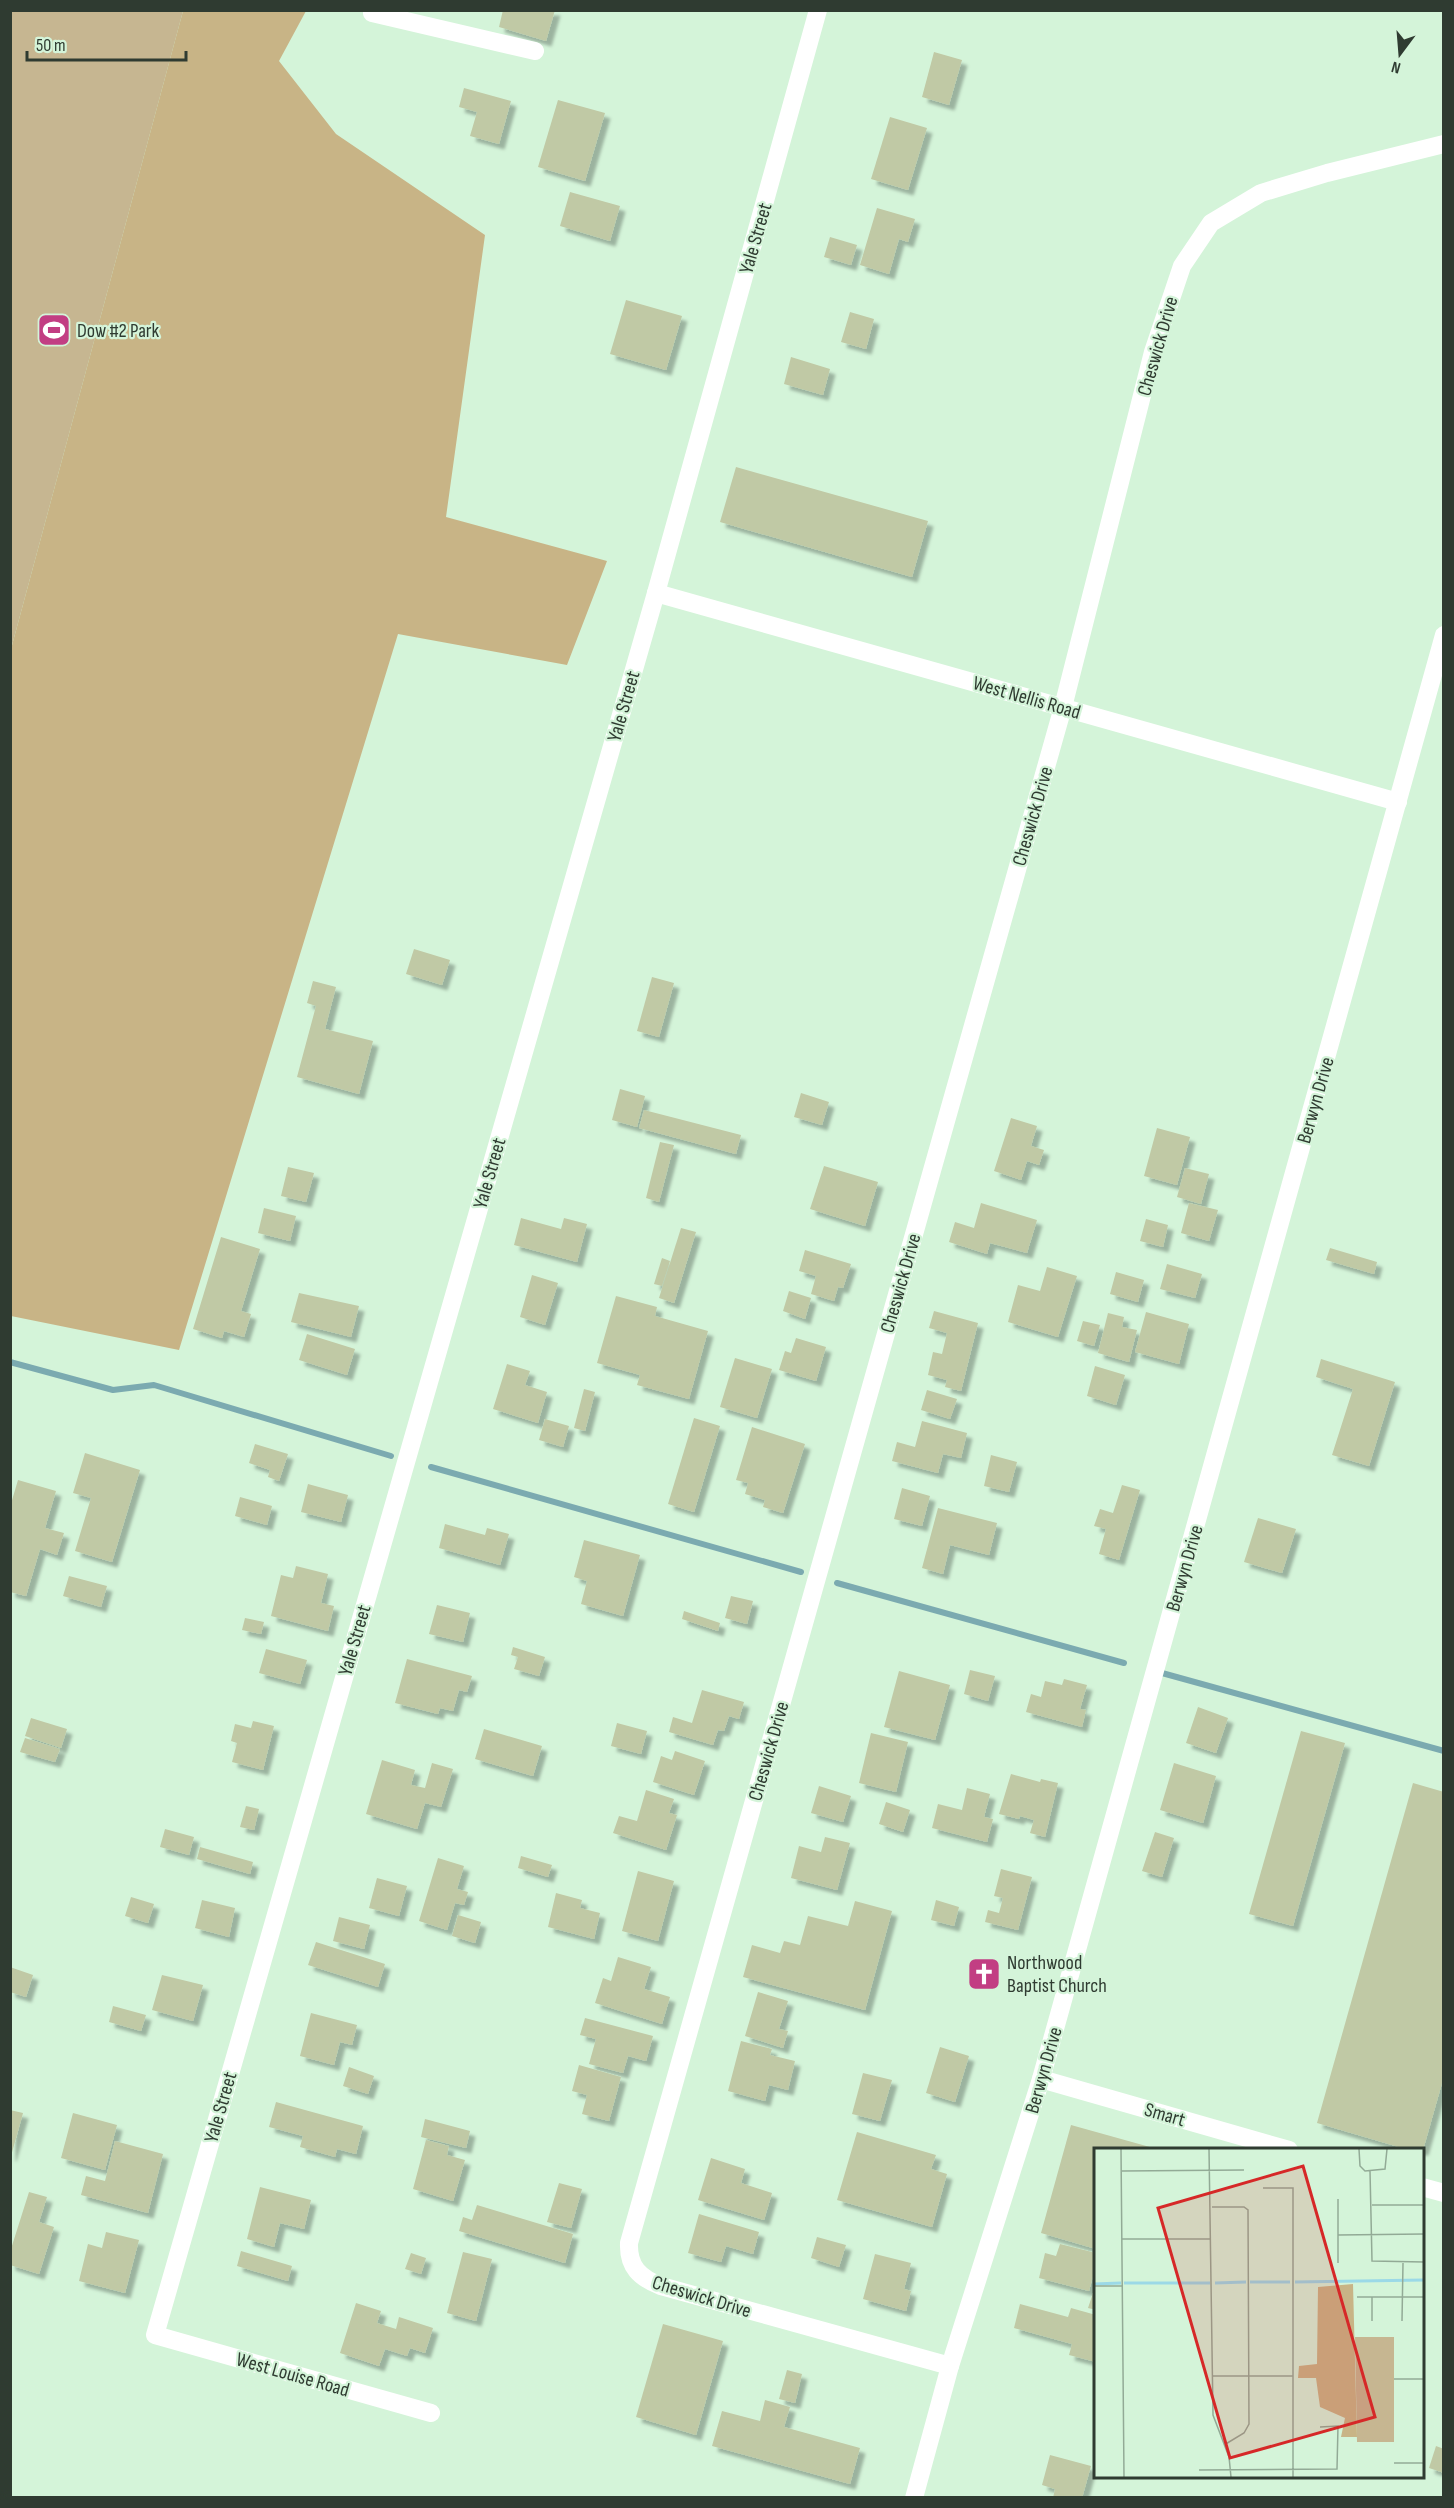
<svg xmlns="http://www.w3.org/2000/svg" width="1454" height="2508" font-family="'Sofia Sans Condensed',sans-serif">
  <defs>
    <filter id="shadow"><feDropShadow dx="5.5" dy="5.5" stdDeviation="1.5" flood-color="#0004"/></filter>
  </defs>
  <rect width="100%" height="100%" fill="#d4f4d9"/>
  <!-- green -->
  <polygon fill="#c6b691" points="11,11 183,11 11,649"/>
  <!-- forest -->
  <polygon fill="#c8b486" points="183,11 306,11 279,61 336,134 485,235 446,517 607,561 567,665 398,634 179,1350 11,1316 11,649"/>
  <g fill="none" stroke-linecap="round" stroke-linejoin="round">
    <!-- stream -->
    <g stroke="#7baab0" stroke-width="6">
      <polyline points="10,1362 113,1390 154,1385 391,1456"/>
      <polyline points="431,1467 801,1572"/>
      <polyline points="837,1583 1124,1663"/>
      <polyline points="1162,1673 1444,1751"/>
    </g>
  </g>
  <!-- building -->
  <g fill="#c0c9a5" filter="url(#shadow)">
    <polygon points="503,10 555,10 546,41 499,27"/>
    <polygon points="934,52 962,60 949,105 922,97"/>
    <polygon points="464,88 511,101 499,144 470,136 477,112 459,107"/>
    <polygon points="558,100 605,113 585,181 538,167"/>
    <polygon points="890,117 927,128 908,190 871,179"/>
    <polygon points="570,192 620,206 610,241 560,226"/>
    <polygon points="877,208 915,219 908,242 899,239 889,274 860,265"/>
    <polygon points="830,237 857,245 851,265 824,257"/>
    <polygon points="626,300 682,316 666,370 610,354"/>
    <polygon points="850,312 874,319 866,349 841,342"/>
    <polygon points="791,357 830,369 823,395 784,384"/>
    <polygon points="736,467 928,521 912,577 720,522"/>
    <polygon points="414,949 450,960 442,985 406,974"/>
    <polygon points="652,977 674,983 659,1037 637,1031"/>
    <polygon points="313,981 336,987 325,1029 373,1041 359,1094 297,1077 316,1006 307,1003"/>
    <polygon points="620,1089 645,1096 637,1127 612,1120"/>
    <polygon points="801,1093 829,1102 822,1125 794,1117"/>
    <polygon points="644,1110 741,1135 736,1154 639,1128"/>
    <polygon points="1011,1118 1037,1126 1031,1146 1044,1150 1039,1165 1027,1161 1021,1180 994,1171"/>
    <polygon points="1157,1128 1190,1137 1177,1185 1144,1176"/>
    <polygon points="660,1142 674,1145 659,1202 646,1198"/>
    <polygon points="824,1166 878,1182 865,1226 810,1209"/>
    <polygon points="288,1167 314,1173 306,1202 281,1196"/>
    <polygon points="1185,1168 1209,1174 1201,1204 1177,1197"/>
    <polygon points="981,1203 1037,1220 1027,1253 990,1243 987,1254 949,1242 955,1222 974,1228"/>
    <polygon points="1189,1203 1218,1210 1209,1241 1181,1233"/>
    <polygon points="264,1208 296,1216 290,1241 258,1233"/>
    <polygon points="521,1218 561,1229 564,1218 587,1224 577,1262 514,1245"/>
    <polygon points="1146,1219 1168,1225 1163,1247 1140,1241"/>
    <polygon points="681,1228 696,1232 674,1303 659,1298"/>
    <polygon points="221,1237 260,1249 241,1311 251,1314 244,1337 224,1331 222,1338 193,1329"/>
    <polygon points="1330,1248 1377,1262 1374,1274 1326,1260"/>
    <polygon points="805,1250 851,1264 843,1288 838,1287 834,1301 811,1294 816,1276 799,1271"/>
    <polygon points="662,1258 670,1261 662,1286 654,1284"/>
    <polygon points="1167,1264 1202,1274 1195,1298 1160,1289"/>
    <polygon points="1047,1267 1077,1276 1058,1337 1008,1322 1018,1285 1040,1291"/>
    <polygon points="1116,1272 1144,1280 1138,1302 1110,1294"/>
    <polygon points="532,1275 558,1283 545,1325 520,1317"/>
    <polygon points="789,1291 811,1298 805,1319 783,1311"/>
    <polygon points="299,1293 359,1306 351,1337 291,1322"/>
    <polygon points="616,1296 657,1307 655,1316 708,1331 689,1399 637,1385 640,1375 597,1363"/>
    <polygon points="934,1311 978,1323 961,1391 945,1387 947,1380 928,1375 933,1352 942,1354 947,1333 929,1328"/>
    <polygon points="1146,1312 1189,1324 1179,1364 1135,1352"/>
    <polygon points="1108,1313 1124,1317 1122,1327 1137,1330 1129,1362 1098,1353"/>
    <polygon points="1083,1321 1100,1325 1094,1346 1077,1341"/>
    <polygon points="307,1334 355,1349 347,1375 299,1360"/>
    <polygon points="796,1338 826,1347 816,1381 779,1370 785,1351 791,1353"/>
    <polygon points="735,1358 772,1369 757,1418 720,1407"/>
    <polygon points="1321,1359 1395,1382 1369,1466 1332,1455 1353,1389 1316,1377"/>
    <polygon points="507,1364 530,1371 525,1385 547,1392 538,1423 493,1409"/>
    <polygon points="1095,1366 1125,1375 1116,1405 1087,1396"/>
    <polygon points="584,1389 595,1392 585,1431 574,1428"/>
    <polygon points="927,1390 957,1399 950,1419 921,1410"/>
    <polygon points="694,1418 720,1426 694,1512 668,1504"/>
    <polygon points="545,1419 569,1426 563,1447 539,1440"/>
    <polygon points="922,1421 967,1433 961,1458 943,1454 938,1473 892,1461 897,1442 915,1447"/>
    <polygon points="752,1427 805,1444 783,1513 763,1507 765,1500 745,1494 748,1483 736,1480"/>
    <polygon points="255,1444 288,1454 279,1481 268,1477 270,1470 249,1463"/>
    <polygon points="85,1453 140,1470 112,1562 75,1551 91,1498 73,1493"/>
    <polygon points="991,1455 1017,1462 1009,1492 984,1486"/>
    <polygon points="18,1480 56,1491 45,1528 64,1533 57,1555 40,1549 26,1596 10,1592 10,1507"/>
    <polygon points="308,1484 348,1495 341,1522 301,1512"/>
    <polygon points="1122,1485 1140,1490 1119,1560 1099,1554 1106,1529 1094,1526 1100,1509 1113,1513"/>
    <polygon points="902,1488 930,1496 922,1526 894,1519"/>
    <polygon points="240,1497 272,1506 267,1525 235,1516"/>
    <polygon points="938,1508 997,1523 989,1555 950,1545 943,1574 922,1568"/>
    <polygon points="1258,1518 1296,1529 1282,1573 1244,1562"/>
    <polygon points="445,1524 485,1535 487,1528 509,1534 500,1565 439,1548"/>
    <polygon points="584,1540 640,1555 623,1616 581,1604 587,1581 574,1577"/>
    <polygon points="296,1566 328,1574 321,1603 334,1606 328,1631 271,1616 281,1575 293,1578"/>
    <polygon points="69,1576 107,1586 101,1607 63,1596"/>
    <polygon points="731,1596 753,1601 747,1624 725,1618"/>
    <polygon points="437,1605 470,1613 463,1642 429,1634"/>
    <polygon points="684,1611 720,1623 718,1631 682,1619"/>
    <polygon points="245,1618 264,1622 261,1634 242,1630"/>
    <polygon points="513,1647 545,1657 539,1676 514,1669 518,1657 511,1655"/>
    <polygon points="266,1649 307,1660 300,1684 259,1673"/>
    <polygon points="407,1659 472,1676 467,1692 459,1690 453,1711 440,1708 438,1714 395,1703"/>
    <polygon points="970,1670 995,1676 988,1701 964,1694"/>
    <polygon points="899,1671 950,1685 935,1740 884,1727"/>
    <polygon points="1064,1679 1087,1685 1080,1709 1086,1710 1082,1727 1026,1712 1031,1694 1041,1697 1045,1681 1062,1685"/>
    <polygon points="702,1690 744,1702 739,1719 729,1716 724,1731 718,1730 713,1745 669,1732 673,1717 692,1723"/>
    <polygon points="1198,1707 1228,1718 1216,1753 1186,1743"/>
    <polygon points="31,1718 67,1729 61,1748 25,1736"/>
    <polygon points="253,1721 274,1726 263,1770 232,1762 237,1743 231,1741 235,1724 251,1728"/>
    <polygon points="617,1723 647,1731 641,1754 611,1746"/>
    <polygon points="484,1729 542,1746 533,1776 475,1759"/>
    <polygon points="1301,1731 1345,1743 1293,1926 1249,1914"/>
    <polygon points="871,1733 908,1742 896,1792 859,1783"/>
    <polygon points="25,1738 60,1749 55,1762 20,1752"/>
    <polygon points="675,1751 705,1761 694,1795 653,1782 661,1756 672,1760"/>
    <polygon points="382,1760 415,1770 411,1785 425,1788 432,1763 453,1769 441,1807 425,1803 417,1829 366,1814"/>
    <polygon points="1174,1763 1216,1776 1203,1823 1160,1810"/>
    <polygon points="1011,1774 1040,1782 1041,1779 1058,1783 1045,1837 1030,1833 1034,1820 1020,1816 1019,1819 999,1814"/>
    <polygon points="1413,1783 1444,1792 1444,2076 1423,2150 1409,2150 1317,2123"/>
    <polygon points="819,1786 851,1796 843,1822 811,1813"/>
    <polygon points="967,1788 990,1794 984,1817 993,1819 987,1842 932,1828 938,1804 962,1810"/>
    <polygon points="646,1790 674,1799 669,1813 677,1815 666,1850 613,1833 619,1816 637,1821"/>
    <polygon points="886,1802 910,1810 903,1832 879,1824"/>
    <polygon points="246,1806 259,1809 254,1830 240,1827"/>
    <polygon points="165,1829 194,1837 189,1855 160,1847"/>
    <polygon points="1155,1832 1174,1838 1162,1877 1142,1871"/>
    <polygon points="825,1837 850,1843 837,1890 791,1878 799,1846 821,1852"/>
    <polygon points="200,1847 253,1862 250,1874 197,1859"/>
    <polygon points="521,1856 552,1865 548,1877 518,1868"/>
    <polygon points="438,1858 464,1866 457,1889 468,1892 464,1905 455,1903 447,1930 419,1921"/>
    <polygon points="1001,1869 1032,1877 1018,1930 985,1922 988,1910 999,1913 1003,1898 994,1896"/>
    <polygon points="638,1871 674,1881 658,1941 622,1931"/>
    <polygon points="377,1878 407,1886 399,1916 369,1908"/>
    <polygon points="556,1893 582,1900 580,1908 600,1913 594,1939 548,1927"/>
    <polygon points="131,1897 154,1904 148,1923 125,1916"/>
    <polygon points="202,1900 235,1908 229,1937 195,1928"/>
    <polygon points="936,1900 959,1907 954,1926 931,1920"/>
    <polygon points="855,1901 892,1911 865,2010 743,1977 752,1945 780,1953 784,1941 800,1945 808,1916 848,1926"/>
    <polygon points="458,1915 481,1922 475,1943 452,1936"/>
    <polygon points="339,1917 370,1925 364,1949 333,1941"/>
    <polygon points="316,1942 385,1964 378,1987 308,1965"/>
    <polygon points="618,1957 651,1967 644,1989 670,1997 662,2024 595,2003 603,1978 611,1981"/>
    <polygon points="10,1967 33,1975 26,1997 10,1992"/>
    <polygon points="162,1975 203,1985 193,2021 152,2010"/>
    <polygon points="758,1992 788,2001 779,2029 788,2031 783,2048 745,2036"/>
    <polygon points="113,2006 146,2015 141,2031 109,2022"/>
    <polygon points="311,2013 357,2025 352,2045 340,2042 334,2065 300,2056"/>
    <polygon points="585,2018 653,2036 646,2061 628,2056 623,2073 589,2064 596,2039 580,2035"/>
    <polygon points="741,2041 772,2049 770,2055 795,2061 788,2090 769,2085 765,2101 728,2091"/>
    <polygon points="940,2047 969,2056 955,2102 926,2093"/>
    <polygon points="579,2065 621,2077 609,2121 582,2114 587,2095 572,2091"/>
    <polygon points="349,2067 374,2076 368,2094 343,2086"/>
    <polygon points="863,2073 892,2080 880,2121 852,2114"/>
    <polygon points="276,2102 363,2126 356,2154 337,2149 335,2157 300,2147 303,2136 269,2127"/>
    <polygon points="10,2110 23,2113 11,2156 10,2156"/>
    <polygon points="73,2113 117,2125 105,2170 61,2158"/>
    <polygon points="425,2119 470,2131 466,2148 421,2137"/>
    <polygon points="1071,2125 1157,2149 1096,2150 1096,2249 1041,2233"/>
    <polygon points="857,2132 936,2155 931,2169 947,2174 932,2227 837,2200"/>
    <polygon points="426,2140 449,2146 447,2155 465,2160 453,2201 413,2189"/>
    <polygon points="115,2141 163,2154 148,2213 81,2195 86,2176 105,2181"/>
    <polygon points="711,2158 745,2169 741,2183 772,2193 764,2220 698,2200"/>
    <polygon points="559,2183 582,2189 571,2228 547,2222"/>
    <polygon points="260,2187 311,2200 304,2229 280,2223 274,2247 247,2239"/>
    <polygon points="29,2192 47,2197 39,2222 54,2227 39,2274 10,2265 10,2252"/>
    <polygon points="477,2205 573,2234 565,2263 459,2231 463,2217 472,2220"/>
    <polygon points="699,2214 759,2232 753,2254 726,2246 721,2262 688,2253"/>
    <polygon points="106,2232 139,2240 125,2293 79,2281 88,2244 102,2248"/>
    <polygon points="817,2237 846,2245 839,2267 811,2258"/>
    <polygon points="1060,2244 1096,2253 1096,2265 1089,2291 1039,2278 1045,2253 1056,2256"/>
    <polygon points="241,2251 292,2266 288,2281 237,2266"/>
    <polygon points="463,2252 492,2259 476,2321 447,2313"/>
    <polygon points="411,2253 426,2258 421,2274 405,2269"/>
    <polygon points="875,2254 911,2263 904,2289 911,2291 906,2311 863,2299"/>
    <polygon points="1096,2284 1096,2310 1088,2308"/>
    <polygon points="356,2303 381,2311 377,2323 396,2329 399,2317 433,2328 425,2353 410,2348 407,2356 385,2349 379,2366 340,2353"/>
    <polygon points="1020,2304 1068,2317 1071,2308 1096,2315 1096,2362 1069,2355 1072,2344 1014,2328"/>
    <polygon points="663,2324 723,2341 696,2435 636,2417"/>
    <polygon points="787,2370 802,2374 795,2403 779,2399"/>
    <polygon points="765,2400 790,2407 784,2427 860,2448 850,2484 712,2446 722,2411 760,2421"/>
    <polygon points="1436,2446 1444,2449 1444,2473 1429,2468"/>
    <polygon points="1050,2455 1091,2466 1082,2498 1053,2498 1055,2489 1042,2485"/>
  </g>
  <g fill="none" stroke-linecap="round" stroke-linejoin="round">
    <!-- minor -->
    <g stroke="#fff" stroke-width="18">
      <polyline points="373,10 372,13 535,51"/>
      <polyline points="656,593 1398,802"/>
      <polyline points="1041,2079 1289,2150"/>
      <polyline points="1422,2187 1444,2193"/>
      <path d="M950,2366L661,2286C640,2278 628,2267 629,2243L1063,707L1153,352L1182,266L1211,223L1261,193L1327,173L1444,144"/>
      <polyline points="431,2413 155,2335 656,593 818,10"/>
      <polyline points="914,2498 950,2366 1041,2079 1444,635"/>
    </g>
  </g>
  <!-- icons -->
  <defs>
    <g id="stadium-square" transform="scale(1.725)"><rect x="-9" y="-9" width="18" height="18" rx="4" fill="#c23e83" stroke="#d4f4d9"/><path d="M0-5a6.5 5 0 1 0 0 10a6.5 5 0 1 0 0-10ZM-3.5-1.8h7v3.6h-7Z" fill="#fff"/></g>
    <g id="church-square" transform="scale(1.725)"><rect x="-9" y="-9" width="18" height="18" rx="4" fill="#c23e83" stroke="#d4f4d9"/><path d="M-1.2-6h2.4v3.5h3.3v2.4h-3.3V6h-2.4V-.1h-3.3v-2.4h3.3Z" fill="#fff"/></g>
  </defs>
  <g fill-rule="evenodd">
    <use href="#stadium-square" x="54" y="330"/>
    <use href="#church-square" x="984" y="1974"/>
  </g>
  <g text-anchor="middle" stroke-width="4.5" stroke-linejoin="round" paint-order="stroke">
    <!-- street labels -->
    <g font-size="20" fill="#2f3b31" stroke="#d4f4d9">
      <text transform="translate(755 238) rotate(-74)" y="7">Yale Street</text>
      <text transform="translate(1157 346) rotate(-74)" y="7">Cheswick Drive</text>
      <text transform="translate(1027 697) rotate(16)" y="7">West Nellis Road</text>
      <text transform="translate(623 706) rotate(-74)" y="7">Yale Street</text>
      <text transform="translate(1032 816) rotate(-74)" y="7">Cheswick Drive</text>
      <text transform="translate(1315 1100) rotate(-74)" y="7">Berwyn Drive</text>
      <text transform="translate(489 1173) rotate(-74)" y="7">Yale Street</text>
      <text transform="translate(900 1283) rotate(-74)" y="7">Cheswick Drive</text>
      <text transform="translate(1184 1568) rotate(-74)" y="7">Berwyn Drive</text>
      <text transform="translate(354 1640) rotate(-74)" y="7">Yale Street</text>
      <text transform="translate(768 1751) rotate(-74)" y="7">Cheswick Drive</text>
      <text transform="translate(1043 2070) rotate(-74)" y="7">Berwyn Drive</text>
      <text transform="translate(220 2107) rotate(-74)" y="7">Yale Street</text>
      <text transform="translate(1165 2114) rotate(16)" y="7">Smart</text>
      <text transform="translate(702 2296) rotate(17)" y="7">Cheswick Drive</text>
      <text transform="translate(293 2374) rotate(16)" y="7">West Louise Road</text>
    </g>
    <!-- poi labels -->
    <g font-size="20" fill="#2f3b31" stroke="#d4f4d9" text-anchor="start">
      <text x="77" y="337">Dow #2 Park</text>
      <text x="1007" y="1969">Northwood<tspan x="1007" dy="23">Baptist Church</tspan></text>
    </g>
  </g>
  <!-- overview -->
  <g transform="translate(1094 2148)">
    <rect width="330" height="330" fill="#d4f4d9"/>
    <path d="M261,189H300V294H263Z" fill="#c6b691"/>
    <path d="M259,136L263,289H247L251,270L226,259L222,230H204L205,218L223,216L224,139Z" fill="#c8b486"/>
    <path fill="none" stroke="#9bd9e7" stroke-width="3" d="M156,134H196M201,134L330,132M30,135H116M121,135L152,134M0,136L27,135"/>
    <path fill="none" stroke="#92aa96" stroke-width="1.5" d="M27,1L30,329M115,1L119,267L135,309L137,329M265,1L266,18L271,23L291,21L293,1M28,23L150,22M276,23L278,113L330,114M169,40H199V329M244,51V115M278,57H330M118,59H150L154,62L155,276L150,285L130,297M244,87L330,86M28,91H117M0,138H28M263,149H330M278,149V173M308,173L309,115M118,228H199M300,231H330M300,315H330M105,322L243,321L244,278L226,279"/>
    <path fill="#d62828" fill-opacity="0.15" stroke="#d62828" stroke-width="3" d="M209,18L281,269L136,310L64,60Z"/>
    <rect width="330" height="330" fill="none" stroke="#2f3b31" stroke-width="3"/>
  </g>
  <!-- border -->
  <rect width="1454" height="2508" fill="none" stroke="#2f3b31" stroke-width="24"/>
  <!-- north arrow -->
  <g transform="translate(1400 54) rotate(196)" stroke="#d4f4d9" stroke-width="4.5" paint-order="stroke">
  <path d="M0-4.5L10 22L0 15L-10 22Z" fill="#2f3b31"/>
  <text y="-9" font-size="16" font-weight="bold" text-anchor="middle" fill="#2f3b31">N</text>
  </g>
  <!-- scale -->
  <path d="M27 51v9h159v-9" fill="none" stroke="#2f3b31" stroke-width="3"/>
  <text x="36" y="51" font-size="18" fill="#2f3b31" stroke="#d4f4d9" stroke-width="4.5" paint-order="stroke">50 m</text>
</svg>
